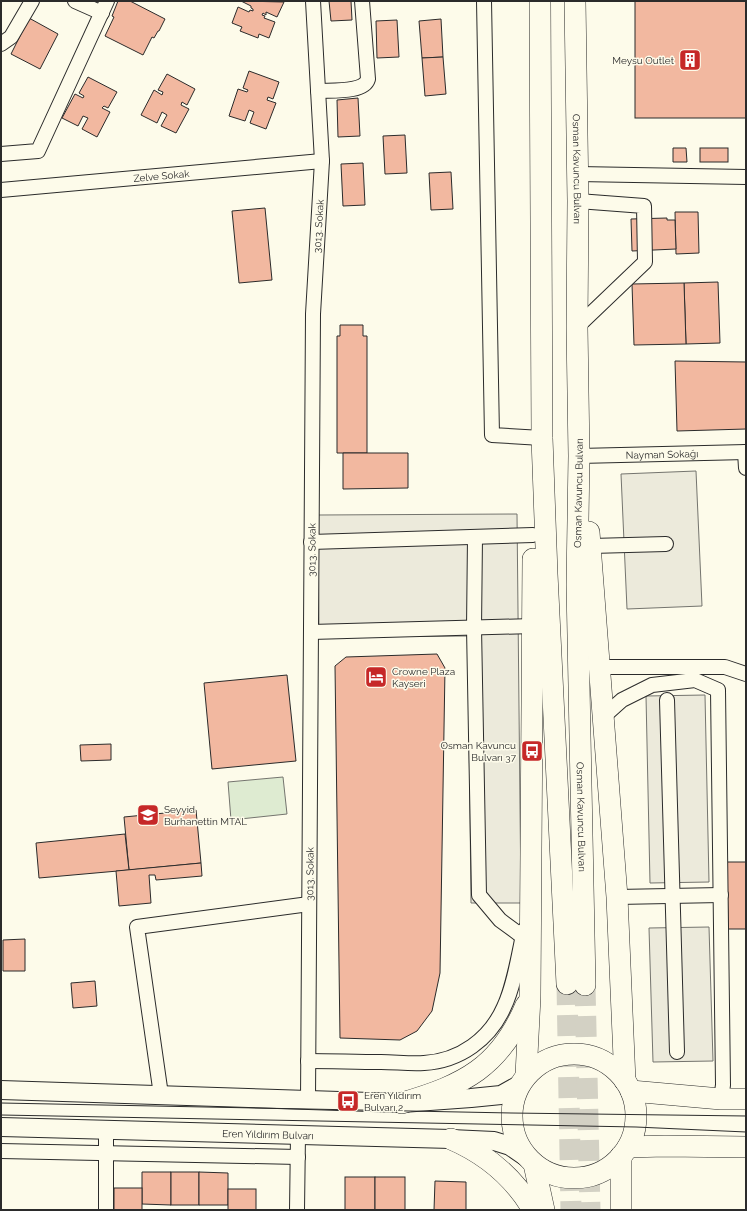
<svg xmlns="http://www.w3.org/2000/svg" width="747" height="1211" font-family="Raleway,sans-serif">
  <rect width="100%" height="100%" fill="#fdfbea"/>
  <!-- green -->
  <polygon fill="#deebd1" stroke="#74746e" points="283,777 287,814 231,820 228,782"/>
  <!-- parking -->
  <g fill="#eceadb" stroke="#74746e">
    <polygon points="696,471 702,606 627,609 621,474"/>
    <polygon points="517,514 521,903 471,903 468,636 319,637 318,515"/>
    <polygon points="705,695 709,882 650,883 646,696"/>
    <polygon points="709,927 713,1061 653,1062 649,928"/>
  </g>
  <!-- building -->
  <g fill="#f2b8a0" stroke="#2b2b2b">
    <polygon points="118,1 130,1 165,19 159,31 158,31 154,38 152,37 143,55 105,36 114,17 112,16"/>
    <polygon points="241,1 284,2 277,17 266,12 266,15 263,13 262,15 265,16 264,18 275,22 269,38 259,34 258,38 240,31 242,27 232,23 238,7 249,12 250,10 253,11 253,9 251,8 251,6"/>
    <polygon points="329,1 351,1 352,20 331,21"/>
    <rect x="635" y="1" width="111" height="117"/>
    <polygon points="29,18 58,34 40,69 11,54"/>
    <polygon points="441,19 443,57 422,58 419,21"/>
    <polygon points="397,20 399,57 377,58 376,21"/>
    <polygon points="443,57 446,94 425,96 422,58"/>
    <polygon points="249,71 279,82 273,99 268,97 267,100 276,103 266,129 250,123 254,112 249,110 245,121 229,116 238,89 247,92 248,90 243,88"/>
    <polygon points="167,74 195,89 187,105 182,102 181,105 189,109 176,133 161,126 167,115 162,112 157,123 141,115 154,90 162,95 163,92 158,90"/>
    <polygon points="88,77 117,92 108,108 104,106 102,108 110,112 97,137 82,129 88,118 83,116 78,126 62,118 75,94 83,98 84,96 79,93"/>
    <polygon points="358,98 360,136 338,137 337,100"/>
    <polygon points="405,135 407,173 385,174 383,136"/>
    <polygon points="673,148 686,148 687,162 673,162"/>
    <rect x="700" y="148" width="28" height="14"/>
    <polygon points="363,163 365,205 343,206 341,164"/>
    <polygon points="451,172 453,209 431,210 429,173"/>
    <polygon points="265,208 272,280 239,283 232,211"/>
    <polygon points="675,212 698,212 699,253 676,254"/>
    <polygon points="667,218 667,220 675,220 676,249 632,251 631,219"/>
    <polygon points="718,282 720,343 686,344 684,283"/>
    <polygon points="684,283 686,344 634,345 632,284"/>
    <polygon points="340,325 363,325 363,336 367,336 367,453 337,453 337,336 340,336"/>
    <polygon points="675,361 746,362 746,429 677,431"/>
    <polygon points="343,453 408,453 408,488 343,489"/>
    <polygon points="437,654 445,668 440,973 432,1011 417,1031 400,1040 340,1038 335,666 346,657"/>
    <polygon points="287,675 296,761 212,769 204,683"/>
    <polygon points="111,744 111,760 81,761 80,745"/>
    <polygon points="196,810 201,863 129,870 124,817"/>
    <polygon points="125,834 129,870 39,878 36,843"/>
    <polygon points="727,862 746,862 746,929 728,929"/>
    <polygon points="201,863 202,876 156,880 155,875 149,875 151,903 119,906 116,871"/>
    <polygon points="25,939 25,971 3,971 3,940"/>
    <polygon points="95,981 97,1006 73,1008 71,983"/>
    <polygon points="142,1172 171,1172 171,1205 142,1204"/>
    <rect x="171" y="1172" width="28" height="33"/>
    <polygon points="199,1172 228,1173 228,1205 199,1205"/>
    <rect x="345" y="1177" width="30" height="33"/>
    <rect x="375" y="1177" width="30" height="33"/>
    <polygon points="435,1181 466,1182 466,1210 434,1210"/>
    <rect x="114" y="1188" width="28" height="22"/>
    <rect x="228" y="1189" width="28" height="21"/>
  </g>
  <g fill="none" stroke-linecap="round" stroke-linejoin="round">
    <!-- highway-tunnel -->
    <g stroke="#d3d1c4" stroke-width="21" stroke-dasharray="21 10" stroke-linecap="butt">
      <polyline points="567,984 571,1210"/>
      <polyline points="585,985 590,1210"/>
    </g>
    <!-- minor casing -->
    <g stroke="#2b2b2b" stroke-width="16">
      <g id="minor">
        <polyline points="75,1 102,13"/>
        <polyline points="484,1 492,435 542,438"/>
        <polyline points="1,44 11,37 32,1"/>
        <path d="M318,91C331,90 364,93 368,79L362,1"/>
        <polyline points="1,154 38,151 107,1"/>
        <polyline points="578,174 746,177"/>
        <path id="s1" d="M1,190L322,161"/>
        <polyline points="577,327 645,262 644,206 578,201"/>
        <polyline points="745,452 746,468"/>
        <path id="s2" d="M579,456L746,452"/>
        <polyline points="475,537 474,628 479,895 500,920 523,937"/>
        <polyline points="311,542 533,535"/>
        <polyline points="591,546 666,544"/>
        <polyline points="311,632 533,626"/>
        <polyline points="600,667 725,667 746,674"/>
        <polyline points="667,700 677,1052"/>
        <polyline points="603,717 622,700 652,685 695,680 718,690 723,1085 721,1099"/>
        <polyline points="617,897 721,895"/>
        <path d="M308,1061C332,1061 357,1062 381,1062C395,1062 410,1064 424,1063C460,1061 490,1039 504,1007C514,986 519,954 524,930"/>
        <polyline points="161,1095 137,927 309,904"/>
        <path id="s3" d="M308,1100L313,314L322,161L313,1"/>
        <polyline points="106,1130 106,1210"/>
        <polyline points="1,1151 298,1157"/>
        <polyline points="297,1210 298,1135"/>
      </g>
    </g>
    <!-- major casing -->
    <g stroke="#2b2b2b" stroke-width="20">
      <g id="major">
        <polyline points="1,1090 402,1103 471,1098 501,1095 519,1085"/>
        <path id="s4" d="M1,1127L451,1139L494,1141L510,1146L529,1159"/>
      </g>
    </g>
    <!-- highway casing -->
    <g stroke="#2b2b2b" stroke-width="22">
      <g id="highway">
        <polyline points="540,1 542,438 547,574 567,984"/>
        <path id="s5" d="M575,1L578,201L577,327L579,456L577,585L585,985"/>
        <polyline points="589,532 617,897 625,1081"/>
        <circle cx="574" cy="1116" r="62"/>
        <polyline points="526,1075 530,997 533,559"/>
        <polyline points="631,1091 721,1099 746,1099"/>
        <path d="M402,1103C464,1085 500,1067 526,1005"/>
        <path d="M451,1139C486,1154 513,1176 533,1210"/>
        <polyline points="628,1147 665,1146 746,1147"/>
        <polyline points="534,1164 544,1210"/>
        <polyline points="621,1210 621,1156"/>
      </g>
    </g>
    <!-- minor -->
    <use href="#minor" stroke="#fdfbea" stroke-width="14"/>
    <!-- major -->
    <use href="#major" stroke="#fdfbea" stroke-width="18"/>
    <!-- highway -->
    <use href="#highway" stroke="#fdfbea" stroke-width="21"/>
    <!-- tram -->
    <g stroke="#2b2b2b" stroke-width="1">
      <polyline points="1,1103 511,1113 746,1116"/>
      <polyline points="1,1115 636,1127 746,1132"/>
    </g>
  </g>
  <!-- icons -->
  <defs>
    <g id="building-square" transform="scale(1.15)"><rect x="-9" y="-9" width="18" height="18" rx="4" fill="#c62828" stroke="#fdfbea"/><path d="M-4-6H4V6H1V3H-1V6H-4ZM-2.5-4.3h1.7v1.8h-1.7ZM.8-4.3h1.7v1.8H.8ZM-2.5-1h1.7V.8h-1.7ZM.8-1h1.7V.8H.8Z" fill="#fff"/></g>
    <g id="hotel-square" transform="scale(1.15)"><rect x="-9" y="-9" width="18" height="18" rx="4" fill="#c62828" stroke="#fdfbea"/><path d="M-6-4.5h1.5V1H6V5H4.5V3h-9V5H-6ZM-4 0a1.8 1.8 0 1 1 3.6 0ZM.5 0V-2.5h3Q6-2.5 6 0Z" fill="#fff"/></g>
    <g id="bus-square" transform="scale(1.15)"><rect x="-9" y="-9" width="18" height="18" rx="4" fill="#c62828" stroke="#fdfbea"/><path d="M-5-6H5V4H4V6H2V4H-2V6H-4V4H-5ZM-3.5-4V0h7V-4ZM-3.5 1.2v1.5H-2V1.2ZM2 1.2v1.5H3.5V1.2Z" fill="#fff"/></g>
    <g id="school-square" transform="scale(1.15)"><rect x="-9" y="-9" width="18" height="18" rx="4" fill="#c62828" stroke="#fdfbea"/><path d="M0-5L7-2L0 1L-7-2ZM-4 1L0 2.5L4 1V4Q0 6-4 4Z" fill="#fff"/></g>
  </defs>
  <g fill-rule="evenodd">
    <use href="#building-square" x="690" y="60"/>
    <use href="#hotel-square" x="376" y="677"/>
    <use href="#bus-square" x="532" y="751"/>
    <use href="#school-square" x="148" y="815"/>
    <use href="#bus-square" x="348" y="1101"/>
  </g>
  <g text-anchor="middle" stroke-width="3" stroke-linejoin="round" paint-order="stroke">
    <!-- poi labels -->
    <g font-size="10" fill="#2b2b2b" stroke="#fdfbea" text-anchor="start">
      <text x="674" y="64" text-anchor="end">Meysu Outlet</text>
      <text x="392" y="675">Crowne Plaza<tspan x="392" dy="12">Kayseri</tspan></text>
      <text x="516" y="749" text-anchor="end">Osman Kavuncu<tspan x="516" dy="12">Bulvarı 37</tspan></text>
      <text x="164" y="813">Seyyid<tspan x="164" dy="12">Burhanettin MTAL</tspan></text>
      <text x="364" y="1099">Eren Yıldırım<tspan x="364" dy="12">Bulvarı 2</tspan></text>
    </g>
    <!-- street labels -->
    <g font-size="10" fill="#2b2b2b" stroke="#fdfbea">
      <text dy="4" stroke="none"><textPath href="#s5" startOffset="168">Osman Kavuncu Bulvarı</textPath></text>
      <text dy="4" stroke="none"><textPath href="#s1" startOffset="161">Zelve Sokak</textPath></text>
      <text dy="4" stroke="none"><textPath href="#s3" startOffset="874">3013. Sokak</textPath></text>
      <text dy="4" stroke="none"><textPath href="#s2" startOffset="83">Nayman Sokağı</textPath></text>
      <text transform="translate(578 493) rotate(-89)" y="4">Osman Kavuncu Bulvarı</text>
      <text dy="4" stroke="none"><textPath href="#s3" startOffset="550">3013. Sokak</textPath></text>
      <text dy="4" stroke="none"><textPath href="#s5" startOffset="816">Osman Kavuncu Bulvarı</textPath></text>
      <text dy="4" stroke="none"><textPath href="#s3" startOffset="226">3013. Sokak</textPath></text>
      <text dy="4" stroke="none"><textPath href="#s4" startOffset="267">Eren Yıldırım Bulvarı</textPath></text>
    </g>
  </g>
  <!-- border -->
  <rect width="747" height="1211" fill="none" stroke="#2b2b2b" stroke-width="4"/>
</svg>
